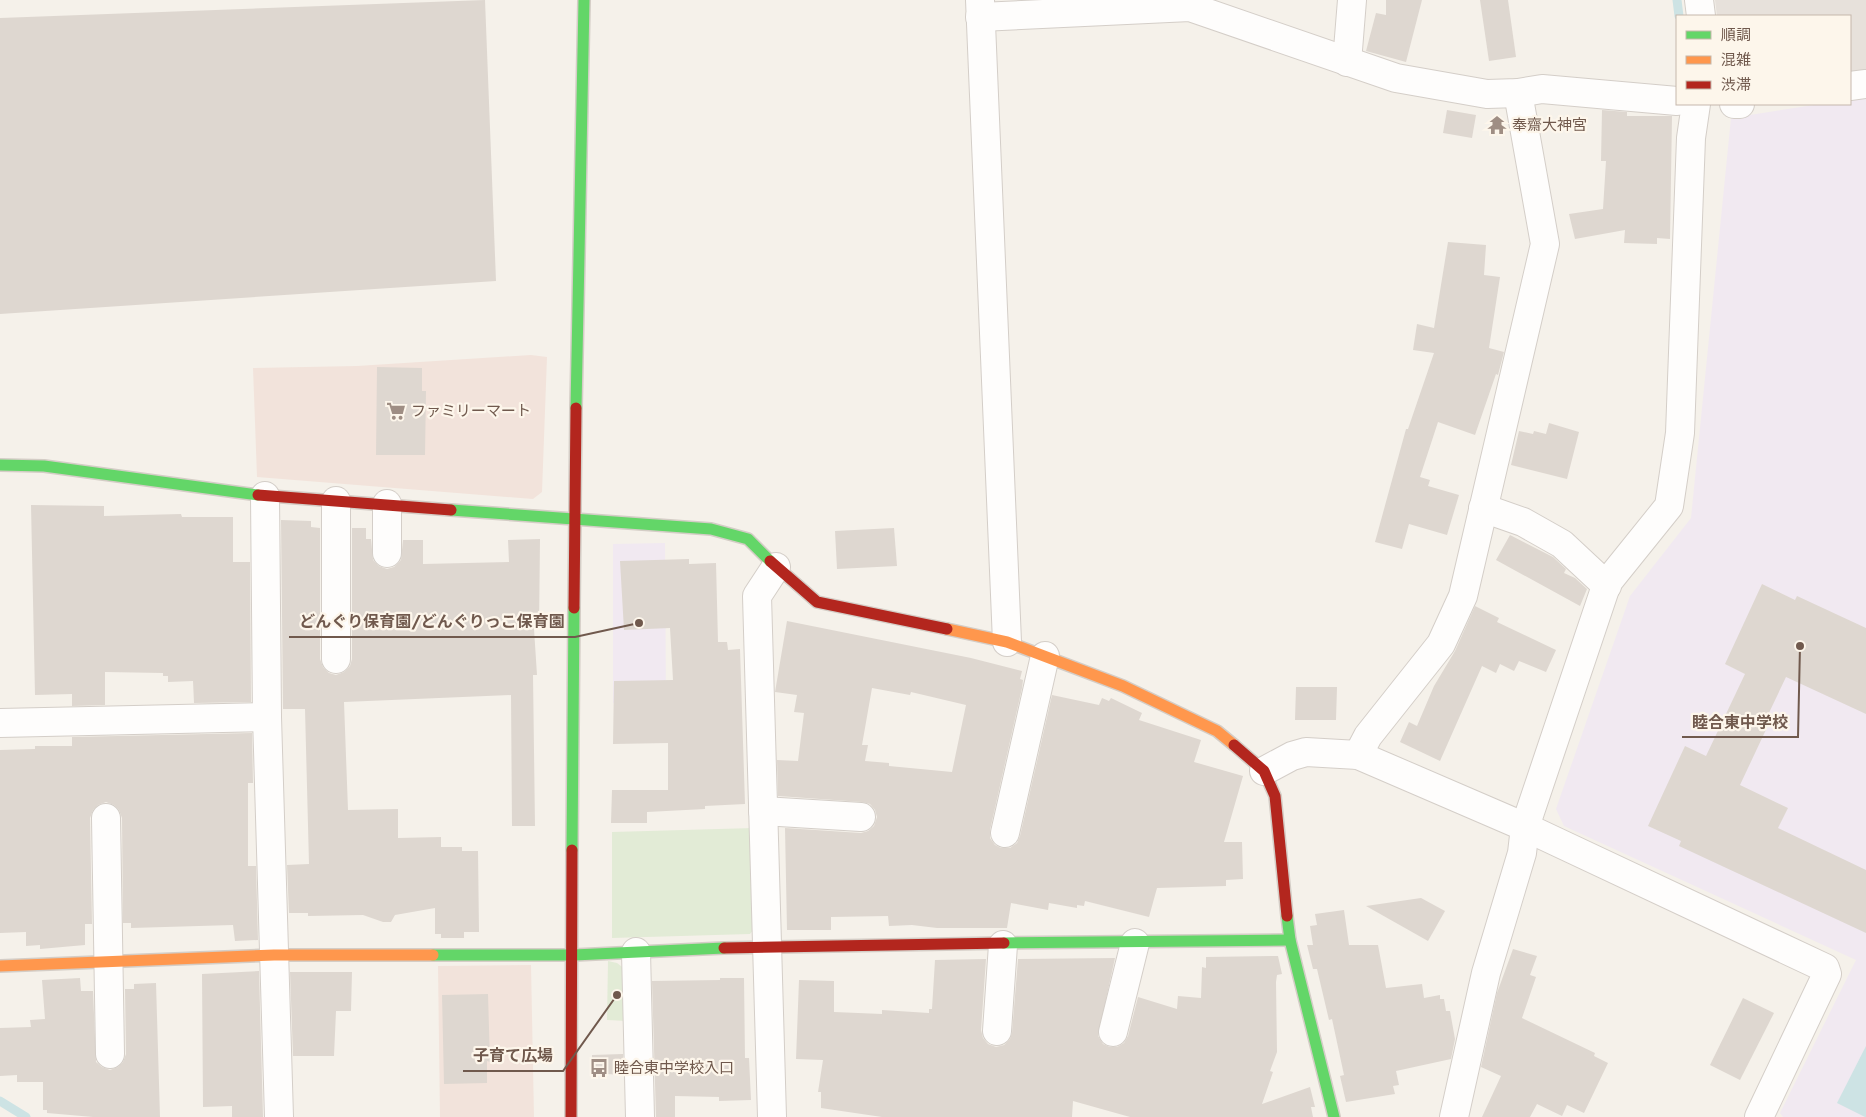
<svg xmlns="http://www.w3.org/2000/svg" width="1866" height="1117" font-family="Jost,'Noto Sans JP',sans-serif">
  <rect width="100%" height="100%" fill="#f5f1ea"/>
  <!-- commercial -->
  <g fill="#f2e3db">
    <polygon points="531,355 547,357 542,492 533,499 257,477 253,368 357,366"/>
    <polygon points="531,965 534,1117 440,1117 438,966"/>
  </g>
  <!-- industrial -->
  <polygon fill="#e7e1db" points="1715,0 1866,0 1866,70 1850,73 1850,16 1717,16"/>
  <!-- education -->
  <g fill="#f1e9f1">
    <polygon points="1866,97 1866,1117 1783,1117 1780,1113 1856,960 1564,826 1556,809 1630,596 1691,518 1731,118 1820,104 1850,104 1850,99"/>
    <polygon points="665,543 666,703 613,703 613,544"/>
  </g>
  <!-- green -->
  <g fill="#e2ebd6">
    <polygon points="754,828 757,925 750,934 612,938 612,832"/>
    <polygon points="608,961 617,963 626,970 627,1021 607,1020"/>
  </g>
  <!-- water -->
  <polygon fill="#cde3e4" points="1866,1046 1866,1117 1865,1117 1837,1103"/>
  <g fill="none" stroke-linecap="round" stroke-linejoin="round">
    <!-- stream -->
    <g stroke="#cde3e4" stroke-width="9">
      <polyline points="1677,0 1679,16"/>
      <polyline points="0,1101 26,1117"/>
    </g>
  </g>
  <!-- building -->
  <g fill="#ded7d0" fill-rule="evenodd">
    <polygon points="485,0 496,281 0,314 0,18"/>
    <polygon points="1386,0 1422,0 1406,62 1366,51 1376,13 1386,15"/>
    <polygon points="1480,0 1508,0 1516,57 1489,61"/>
    <polygon points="1447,110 1476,115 1472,138 1443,133"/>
    <polygon points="1602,110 1627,112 1627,116 1672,116 1670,239 1657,238 1657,244 1624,243 1625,230 1575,239 1569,214 1603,209 1606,161 1601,161"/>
    <polygon points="1448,242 1486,245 1484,275 1500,277 1489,348 1504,352 1498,375 1496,374 1475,435 1438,422 1420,477 1430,480 1428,486 1459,495 1447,535 1409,524 1402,549 1375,542 1406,429 1408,429 1434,353 1413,350 1417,324 1434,328"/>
    <polygon points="377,367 422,368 422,391 426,391 425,455 376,455"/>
    <polygon points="1549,423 1579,432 1567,479 1511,465 1519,431 1533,434 1534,431 1546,434"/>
    <polygon points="31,505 104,506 104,516 181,514 182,517 233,517 233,562 250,562 251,702 194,703 193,681 168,682 168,676 163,676 163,673 105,672 105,705 72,706 72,694 35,695"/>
    <polygon points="281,520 311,521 311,527 320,528 320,659 323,667 329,673 336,675 344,672 350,666 352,659 352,528 366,528 366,539 371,539 373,560 379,566 387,569 394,567 401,560 403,540 423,540 423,564 509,562 508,540 540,539 539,629 534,629 537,675 533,675 535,826 512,826 511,695 344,702 348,810 398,809 398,838 441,837 441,847 462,847 462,851 478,851 479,932 464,932 464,938 441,938 441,934 435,934 435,908 395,915 391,922 383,922 363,915 308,916 308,913 289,913 287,865 309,864 305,709 283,709"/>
    <polygon points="894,528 897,566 837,569 835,531"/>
    <polygon points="1510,535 1553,557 1566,569 1564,573 1575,578 1587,589 1580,606 1496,560"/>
    <polygon points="689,559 689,564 716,563 718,642 727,642 728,650 740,649 745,804 705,806 705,809 647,812 647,823 611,823 612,790 668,790 668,743 613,744 614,681 673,680 670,628 624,630 620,561"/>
    <polygon points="1762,584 1795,600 1797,596 1866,628 1866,714 1786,677 1767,717 1771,719 1740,785 1788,808 1778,828 1866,870 1866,933 1679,846 1681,841 1648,826 1685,746 1706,756 1745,674 1725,664"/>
    <polygon points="1475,606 1499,618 1497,622 1556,650 1546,672 1519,661 1514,671 1500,664 1496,673 1482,666 1440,761 1400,742 1409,722 1417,726 1434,686 1455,651"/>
    <path d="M787,621L971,658L1022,671L1020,679L1023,680L1022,688L990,830V838L995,845L1001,848H1010L1017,843L1020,836L1052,695L1099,705L1102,698L1109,701L1111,698L1142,713L1139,720L1201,740L1194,762L1243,776L1224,842H1242L1243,879L1226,880V886L1157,888L1149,917L1085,901L1084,906L1077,905V908L1049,903L1048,910L1011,903L1007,928H937L912,925L889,926L888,916L831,917V930H787L785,828L861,833L868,831L874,826L877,817L875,810L870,804L862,802L778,796L777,760L798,761L804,713L794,712L797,695L775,692ZM872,688L910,695L911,692L966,705L952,772L889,766V763L865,761L868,745H862Z"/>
    <polygon points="1296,687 1337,687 1336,720 1295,720"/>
    <polygon points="252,733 253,783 248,783 248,866 256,866 258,940 235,941 233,925 131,928 131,923 123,923 122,818 119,810 114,805 106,802 98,805 93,810 90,818 92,924 85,924 85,945 40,949 40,945 26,946 26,932 0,933 0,750 35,749 35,746 72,746 72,737"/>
    <polygon points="1421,898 1445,911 1428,941 1366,906"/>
    <polygon points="1344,910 1349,945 1378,945 1386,988 1422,984 1424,998 1440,995 1440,999 1444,999 1446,1011 1450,1011 1455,1039 1451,1059 1396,1071 1399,1085 1393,1086 1395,1094 1346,1102 1340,1076 1344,1075 1332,1019 1329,1020 1317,969 1313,969 1307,945 1313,945 1310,926 1317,925 1315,914"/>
    <polygon points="1513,949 1537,956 1530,975 1536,977 1522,1018 1595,1053 1594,1056 1608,1063 1584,1113 1567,1105 1562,1116 1537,1104 1530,1117 1482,1117 1501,1076 1481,1067 1497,993"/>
    <polygon points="1278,956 1282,974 1277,975 1276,982 1277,1052 1270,1071 1273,1072 1262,1104 1310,1087 1315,1107 1311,1107 1313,1117 1130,1117 1073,1101 1072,1117 882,1117 821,1108 821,1092 818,1092 823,1060 796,1059 799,980 834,981 834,1012 882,1014 882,1010 929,1013 929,1009 932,1009 935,960 986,959 981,1030 983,1038 988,1044 996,1047 1004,1045 1010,1039 1012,1033 1018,959 1115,958 1098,1036 1103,1044 1110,1047 1117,1047 1124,1043 1128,1036 1138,997 1177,1009 1178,996 1201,998 1202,967 1206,968 1206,957"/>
    <polygon points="259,971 263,1117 232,1117 232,1106 203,1107 202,974"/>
    <polygon points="290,972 352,972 351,1011 336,1011 334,1056 293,1056"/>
    <polygon points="80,978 81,991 93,991 96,1062 102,1067 110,1070 118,1067 123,1062 126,1054 125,989 134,989 134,984 156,983 160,1117 93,1117 47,1113 47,1110 43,1110 43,1082 17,1082 17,1075 0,1076 0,1028 31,1027 30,1020 45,1019 42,980"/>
    <polygon points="720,978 744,978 745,1058 749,1058 751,1100 719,1101 719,1097 675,1096 675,1117 656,1117 652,981 720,980"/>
    <polygon points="488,994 490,1062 487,1061 487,1083 444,1084 442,995"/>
    <polygon points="1743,998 1774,1013 1740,1080 1710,1065"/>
    <polygon points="623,1054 623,1075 592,1073 592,1055"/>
  </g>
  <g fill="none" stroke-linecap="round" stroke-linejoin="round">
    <!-- street casing -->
    <g stroke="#d4cec8" stroke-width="30">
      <g id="street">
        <polyline points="980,0 1007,642"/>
        <polyline points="1699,0 1701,16"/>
        <polyline points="980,17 1190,7 1396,78 1487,94 1518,93 1542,89 1677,101"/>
        <polyline points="1347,62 1352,0"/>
        <polyline points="1850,86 1866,84"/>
        <polyline points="1734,104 1740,104"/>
        <polyline points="265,496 267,717 279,1117"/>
        <polyline points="336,501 336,659"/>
        <polyline points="1483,508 1523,522 1562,544 1607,586"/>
        <polyline points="387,553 387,504"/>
        <polyline points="0,723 267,717"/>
        <polyline points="1358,755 1368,736 1441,644 1463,596 1545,244 1518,93"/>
        <polyline points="1264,771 1292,756 1306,752 1358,755 1525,827 1825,968 1827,974 1759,1117"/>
        <polyline points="763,811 861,817"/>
        <polyline points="106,818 110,1054"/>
        <polyline points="1005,833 1045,656"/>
        <polyline points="636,952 640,1117"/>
        <polyline points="997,1031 1003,945"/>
        <polyline points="1113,1032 1135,943"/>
        <polyline points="772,1117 757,596 776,567"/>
        <polyline points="1454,1117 1486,973 1522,853 1525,827 1607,583 1669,506 1680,433 1691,138 1696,104"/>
      </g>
    </g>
    <!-- fast casing -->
    <g stroke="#d4cdc6" stroke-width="14">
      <g id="fast">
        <polyline points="576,408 584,0"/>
        <polyline points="0,465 44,466 258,495"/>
        <polyline points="451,510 711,529 748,539 770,561"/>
        <polyline points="572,850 574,608"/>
        <polyline points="1287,916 1290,940 1334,1117"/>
        <polyline points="1004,943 1290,940"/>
        <polyline points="433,955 574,955 724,948"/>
      </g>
    </g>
    <!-- slow casing -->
    <g stroke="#d4cdc6" stroke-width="14">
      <g id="slow">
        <polyline points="947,629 1007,642 1123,686 1217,731 1234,745"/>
        <polyline points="0,966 274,955 433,955"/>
      </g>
    </g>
    <!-- jam casing -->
    <g stroke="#d4cdc6" stroke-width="14">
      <g id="jam">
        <polyline points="258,495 451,510"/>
        <polyline points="770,561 817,602 947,629"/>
        <polyline points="574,608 576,408"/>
        <polyline points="1234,745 1264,771 1275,796 1287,916"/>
        <polyline points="724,948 1004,943"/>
        <polyline points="571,1117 572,850"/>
      </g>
    </g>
    <!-- street -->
    <use href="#street" stroke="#fefdfc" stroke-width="28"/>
    <!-- fast -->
    <use href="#fast" stroke="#63d668" stroke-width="11"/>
    <!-- slow -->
    <use href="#slow" stroke="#ff974d" stroke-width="11"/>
    <!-- jam -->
    <use href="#jam" stroke="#b3261e" stroke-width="11"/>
  </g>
  <!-- icons -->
  <defs>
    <g id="temple-bare" transform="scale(1.5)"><path d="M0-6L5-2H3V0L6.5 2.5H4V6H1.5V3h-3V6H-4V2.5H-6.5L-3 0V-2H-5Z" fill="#9f8e84" stroke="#fdf6eb" stroke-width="2.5" paint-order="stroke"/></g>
    <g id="supermarket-bare" transform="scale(1.5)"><path d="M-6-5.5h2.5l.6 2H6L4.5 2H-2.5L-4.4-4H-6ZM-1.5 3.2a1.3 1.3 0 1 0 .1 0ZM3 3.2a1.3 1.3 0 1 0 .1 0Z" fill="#9f8e84" stroke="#fdf6eb" stroke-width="2.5" paint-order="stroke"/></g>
    <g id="bus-bare" transform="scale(1.5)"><path d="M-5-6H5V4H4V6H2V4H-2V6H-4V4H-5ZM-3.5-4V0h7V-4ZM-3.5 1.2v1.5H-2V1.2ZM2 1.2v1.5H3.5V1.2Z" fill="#9f8e84" stroke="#fdf6eb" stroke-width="2.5" paint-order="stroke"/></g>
  </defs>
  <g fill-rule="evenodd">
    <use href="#temple-bare" x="1497" y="125"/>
    <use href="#supermarket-bare" x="396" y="411"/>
    <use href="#bus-bare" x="599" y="1068"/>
  </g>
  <g text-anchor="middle" stroke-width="4.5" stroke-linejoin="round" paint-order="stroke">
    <!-- poi labels -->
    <g font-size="15" fill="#70594d" stroke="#fdf6eb" text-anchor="start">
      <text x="1512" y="130">奉齋大神宮</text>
      <text x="411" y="416">ファミリーマート</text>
      <text x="614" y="1073">睦合東中学校入口</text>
    </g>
  </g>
  <!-- callouts -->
  <path fill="none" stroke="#70594d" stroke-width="2" d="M639 623L575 637H289M1800 646L1798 737H1682M617 995L563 1071H463"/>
  <g fill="#70594d" stroke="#fdf6eb" stroke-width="2">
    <circle cx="639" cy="623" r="5"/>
    <circle cx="1800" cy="646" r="5"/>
    <circle cx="617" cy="995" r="5"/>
  </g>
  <g font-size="16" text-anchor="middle" font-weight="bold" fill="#70594d" stroke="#fdf6eb" stroke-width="4.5" stroke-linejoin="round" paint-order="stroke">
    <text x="432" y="627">どんぐり保育園/どんぐりっこ保育園</text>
    <text x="1740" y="728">睦合東中学校</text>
    <text x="513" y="1061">子育て広場</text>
  </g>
  <!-- legend -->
  <rect x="1676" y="15" width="175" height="90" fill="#fdf6eb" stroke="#c5b7ac"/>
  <rect x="1686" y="31" width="25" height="8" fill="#63d668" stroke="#c5b7ac"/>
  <text x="1721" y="40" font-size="15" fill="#70594d">順調</text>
  <rect x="1686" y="56" width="25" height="8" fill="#ff974d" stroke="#c5b7ac"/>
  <text x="1721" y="65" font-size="15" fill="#70594d">混雑</text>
  <rect x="1686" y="81" width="25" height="8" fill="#b3261e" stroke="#c5b7ac"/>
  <text x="1721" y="90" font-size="15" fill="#70594d">渋滞</text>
</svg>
